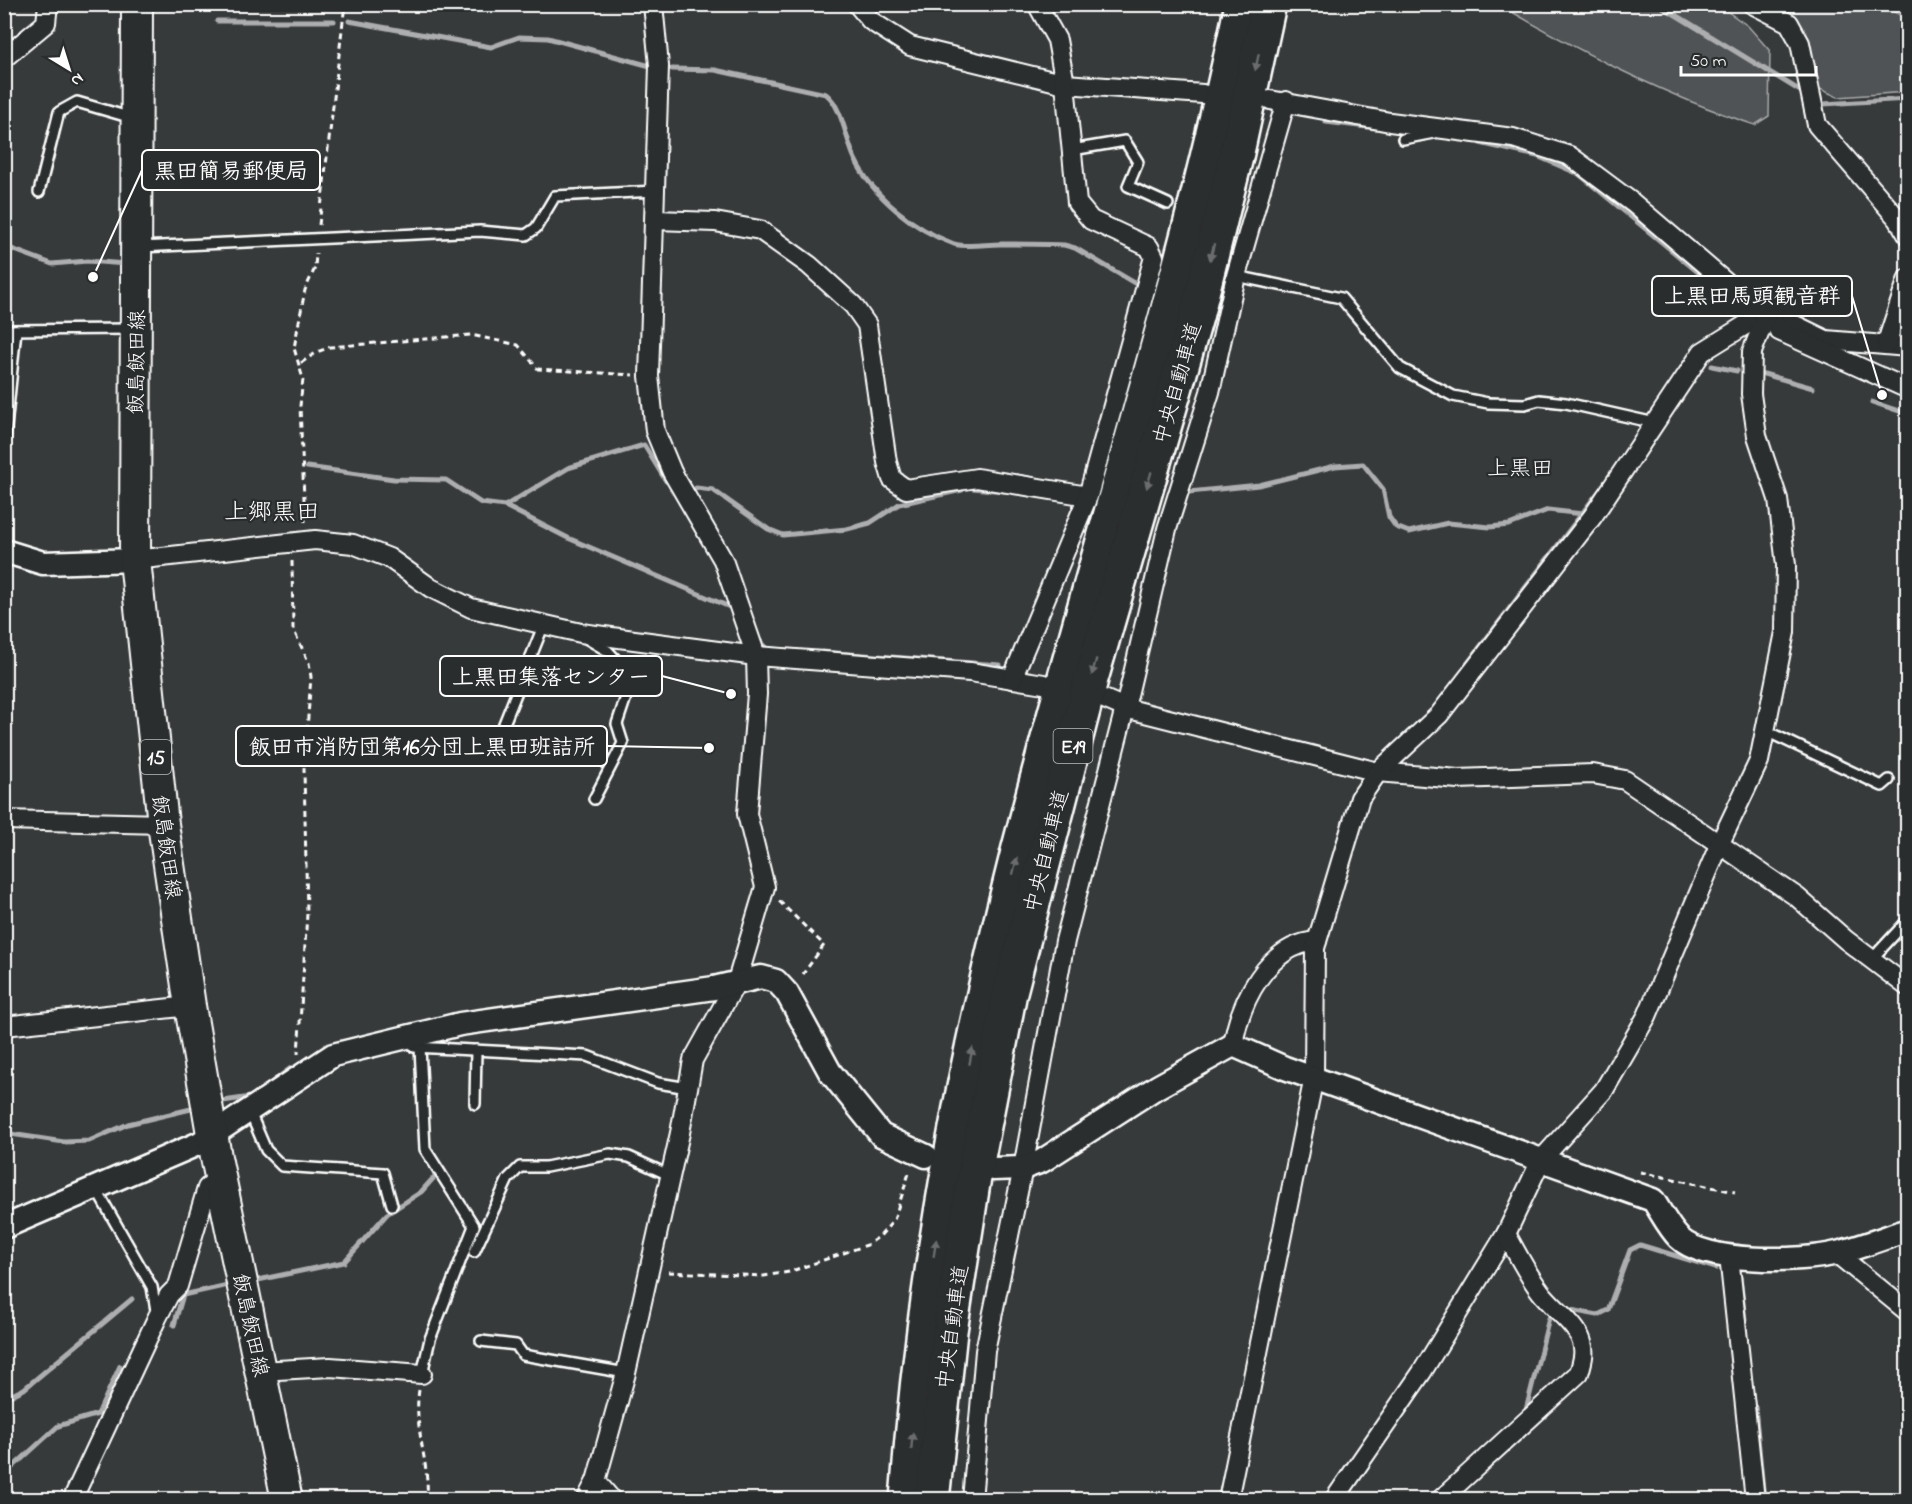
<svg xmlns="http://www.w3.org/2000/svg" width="1912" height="1504" font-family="'Indie Flower','Klee One',sans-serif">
  <rect width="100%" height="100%" fill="#373a3b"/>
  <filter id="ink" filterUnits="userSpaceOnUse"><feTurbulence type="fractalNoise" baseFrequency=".0167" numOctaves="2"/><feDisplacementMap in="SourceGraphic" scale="12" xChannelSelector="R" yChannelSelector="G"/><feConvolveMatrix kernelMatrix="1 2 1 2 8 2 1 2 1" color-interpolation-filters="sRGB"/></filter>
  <g filter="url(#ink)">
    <!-- green -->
    <g fill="#505354" stroke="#a8a9aa" stroke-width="1.5">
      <path d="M1500,5H1718L1748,26L1770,51L1769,116L1755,125C1665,96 1581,52 1500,5Z"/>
      <polygon points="1771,5 1879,5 1907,18 1907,92 1838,97 1811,85 1801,30"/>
    </g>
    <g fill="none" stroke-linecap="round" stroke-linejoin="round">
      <!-- stream -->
      <g stroke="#adaeaf" stroke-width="5">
        <polyline points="1658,4 1807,95"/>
        <polyline points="217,21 334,21"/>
        <polyline points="349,21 491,47 519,37 548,38 654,67"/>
        <path d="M672,69L715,70L826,94C842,106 846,140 855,159C873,197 915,230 954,244C968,248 986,244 1000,244C1021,244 1043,244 1064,245L1075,248L1138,285"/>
        <polyline points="1817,101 1823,104 1908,99"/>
        <polyline points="1326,122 1375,128"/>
        <polyline points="1480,143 1537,156 1579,174 1743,309"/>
        <polyline points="4,246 52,264 87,261 126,264"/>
        <polyline points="1712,366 1737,371"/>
        <polyline points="1764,374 1813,388"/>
        <polyline points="1872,402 1908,414"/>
        <polyline points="307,467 394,479 446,480 481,503 505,506 568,468 644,445 666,481"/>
        <polyline points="696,488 713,490 768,529 783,535 847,529 870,523 899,504 962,490"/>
        <polyline points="973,488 1004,491"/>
        <polyline points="1189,492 1259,485 1335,466 1363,464 1383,489 1389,517 1396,527 1409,532 1448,523 1490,527 1509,525 1548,510 1583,514"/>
        <polyline points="505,506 568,538 732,608"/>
        <polyline points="756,636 766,648 771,649"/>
        <polyline points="822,652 1000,665"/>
        <polyline points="1467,664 1600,490"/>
        <polyline points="268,1085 291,1068"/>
        <polyline points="223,1101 251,1097"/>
        <polyline points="4,1133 64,1142 89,1141 128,1124 191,1109"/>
        <polyline points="1740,1277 1745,1320"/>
        <polyline points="253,1281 344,1262 387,1214 421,1192 437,1174"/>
        <polyline points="1565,1309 1598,1315 1608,1310 1630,1250 1640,1245 1716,1268"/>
        <polyline points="174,1325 183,1295 228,1285"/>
        <polyline points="4,1399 24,1389 132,1299"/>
        <polyline points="1755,1407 1764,1500"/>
        <polyline points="1526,1410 1549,1318"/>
        <polyline points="4,1475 58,1426 98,1414 120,1366"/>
      </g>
      <!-- service casing -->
      <g stroke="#fff" stroke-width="14">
        <g id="service">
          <polyline points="1403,139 1434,133"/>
          <polyline points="1072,150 1125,141 1138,162 1128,186 1168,204"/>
          <polyline points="39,192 59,112 77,102 132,118"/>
          <polyline points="140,247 480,231 526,235 536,228 555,196 656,191"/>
          <polyline points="1236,276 1341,298 1400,368 1453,396 1488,403 1525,404 1539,400 1566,403 1655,423"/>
          <polyline points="4,330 133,329"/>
          <polyline points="4,447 16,330"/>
          <polyline points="584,637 608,651 620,664 631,682 617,724 623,743 594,799"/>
          <polyline points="1764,730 1882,786 1889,780"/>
          <polyline points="491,756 544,624"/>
          <polyline points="1871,960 1908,920"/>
          <polyline points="414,1047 587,1056 658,1083 688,1088"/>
          <polyline points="420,1047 425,1149 474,1226 430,1339 422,1374"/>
          <polyline points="475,1104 476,1050"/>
          <polyline points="249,1110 266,1150 282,1166 383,1173 392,1205"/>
          <polyline points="96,1189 152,1287 157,1316"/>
          <polyline points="474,1252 508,1179 520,1167 546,1167 610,1154 629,1157 671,1176"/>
          <polyline points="481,1341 516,1345 523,1355 626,1373"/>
        </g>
      </g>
      <!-- minor casing -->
      <g stroke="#fff" stroke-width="22">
        <g id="minor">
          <polyline points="857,4 871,21 910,46 1065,84 1203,94"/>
          <polyline points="1752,4 1789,23 1800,43 1817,125 1898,219 1908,236"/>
          <polyline points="4,58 46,23 48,4"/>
          <polyline points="1270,100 1390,122 1513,138 1570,156 1633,203 1750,303 1826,340 1908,347"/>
          <polyline points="655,220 715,222 760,230 809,265 853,305 867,325 887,462 892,479 906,489 977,478 1088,496"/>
          <polyline points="1768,311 1779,331 1908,389"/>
          <polyline points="1886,345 1908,278"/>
          <polyline points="135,560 315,540 353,544 389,558 431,588 471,608 581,633 756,656 970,672 1044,684"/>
          <polyline points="1012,679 1088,496 1154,257 1149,247 1091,220 1077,203 1065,84 1057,40 1037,4"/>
          <polyline points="1104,699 1125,708 1378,772 1458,779 1593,774 1625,780 1797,897 1846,940 1908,987"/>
          <polyline points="4,820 163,824"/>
          <polyline points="4,1026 190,1006"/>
          <path d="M1233,1045C1240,1002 1267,945 1317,941"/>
          <polyline points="1836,1253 1908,1312"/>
          <polyline points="1729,1256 1755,1500"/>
          <polyline points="260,1371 330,1367 422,1374"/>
          <polyline points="596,1481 612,1500"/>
          <polyline points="72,1500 157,1318 169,1295 178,1286 207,1188 220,1175"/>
          <polyline points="586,1500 596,1481 626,1373 680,1133 693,1060 737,981 765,887 747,814 757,694 756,656 723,560 672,472 655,431 649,376 659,66 653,4"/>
          <polyline points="972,1500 985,1351 1023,1168 1065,941 1125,708 1167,529 1210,392 1236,276 1286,101"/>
          <polyline points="1228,1500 1314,1077 1315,948 1360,798 1378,772 1439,715 1593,516 1702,352 1768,311"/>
          <polyline points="1334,1500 1422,1372 1506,1234 1541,1160 1604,1090 1647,1016 1720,843 1759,761 1785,632 1786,565 1778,499 1757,436 1751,394 1752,352 1768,311"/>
          <path d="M1440,1500L1579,1373C1583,1360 1586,1350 1580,1337C1573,1322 1551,1306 1540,1291C1527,1274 1517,1253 1506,1234"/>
        </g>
      </g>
      <!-- tertiary casing -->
      <g stroke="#fff" stroke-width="27">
        <g id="tertiary">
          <polyline points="4,551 43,563 135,560"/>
          <path d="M993,1169L1023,1168L1042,1161L1157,1087L1233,1045L1285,1068L1653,1200C1661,1212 1669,1228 1679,1238C1706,1264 1802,1262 1837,1253C1861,1247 1884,1238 1908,1230"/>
          <polyline points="4,1227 200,1143 333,1055 460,1024 714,988 761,977 776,981 787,993 830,1072 881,1135 926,1156"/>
        </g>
      </g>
      <!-- primary casing -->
      <g stroke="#fff" stroke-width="34">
        <polyline id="primary" points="137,4 135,560 163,824 190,1006 216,1157 287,1500"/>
      </g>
      <!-- motorway casing -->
      <g stroke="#fff" stroke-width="38">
        <g id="motorway">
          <path d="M907,1500C924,1258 972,1021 1035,787C1104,526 1187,269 1242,4"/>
          <polyline points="932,1500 950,1331 973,1183 1010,992 1091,679 1196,317 1236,157 1269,4"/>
        </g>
      </g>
      <!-- path -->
      <g stroke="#fff" stroke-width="3" stroke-dasharray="6 4.5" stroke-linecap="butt">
        <polyline points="319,225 345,4"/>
        <polyline points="301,363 317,352 330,347 471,335 518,345 538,369 633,375"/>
        <polyline points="305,522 300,406 303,379 294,348 305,290 315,268 316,253"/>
        <polyline points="292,561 293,629 309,663 311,677 304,769 307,914 298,1054"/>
        <polyline points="779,901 824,945 803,974"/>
        <polyline points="1640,1172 1735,1192"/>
        <polyline points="668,1272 764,1276 789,1272 867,1245 880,1236 894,1220 910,1170"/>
        <path d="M419,1390C413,1428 430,1462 427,1500"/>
      </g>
      <!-- service -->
      <use href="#service" stroke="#2a2d2e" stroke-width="9"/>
      <!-- minor -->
      <use href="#minor" stroke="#2a2d2e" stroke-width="18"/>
      <!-- tertiary -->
      <use href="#tertiary" stroke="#2a2d2e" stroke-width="22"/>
      <!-- primary -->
      <use href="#primary" stroke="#2a2d2e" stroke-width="30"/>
      <!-- motorway -->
      <use href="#motorway" stroke="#2a2d2e" stroke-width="33"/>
    </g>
    <!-- one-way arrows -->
    <defs><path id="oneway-solid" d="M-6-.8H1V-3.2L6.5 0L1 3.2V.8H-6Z" transform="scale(1.5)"/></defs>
    <g fill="#6a6c6d">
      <use href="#oneway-solid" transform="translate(1257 62) rotate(102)"/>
      <use href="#oneway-solid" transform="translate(1212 252) rotate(104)"/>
      <use href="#oneway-solid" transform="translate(1149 480) rotate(106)"/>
      <use href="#oneway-solid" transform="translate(1094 667) rotate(106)"/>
      <use href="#oneway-solid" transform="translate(1015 866) rotate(-76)"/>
      <use href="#oneway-solid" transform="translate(971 1056) rotate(-79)"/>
      <use href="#oneway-solid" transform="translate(935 1248) rotate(-81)"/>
      <use href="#oneway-solid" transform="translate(912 1441) rotate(-85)"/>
    </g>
  </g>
  <g text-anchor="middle" stroke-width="4.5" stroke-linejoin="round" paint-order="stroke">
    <!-- shield labels -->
    <g fill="#2a2d2e" stroke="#bfc0c0" stroke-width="1.5">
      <rect x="1053.5" y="729" width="39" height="34" rx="4.5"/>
      <rect x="141" y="740" width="30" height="34" rx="4.5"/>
    </g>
    <g font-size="20" font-weight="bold" fill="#fff">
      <text x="1073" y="753">E19</text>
      <text x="156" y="764">15</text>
    </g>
    <!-- street labels -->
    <g font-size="21" fill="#fff" stroke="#2a2d2e">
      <text transform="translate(136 362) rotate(-89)" y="7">飯島飯田線</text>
      <text transform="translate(1177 383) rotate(-74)" y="7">中央自動車道</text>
      <text transform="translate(167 847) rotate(82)" y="7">飯島飯田線</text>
      <text transform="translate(1046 851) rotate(-76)" y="7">中央自動車道</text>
      <text transform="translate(251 1325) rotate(78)" y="7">飯島飯田線</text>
      <text transform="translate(952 1327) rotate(-82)" y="7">中央自動車道</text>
    </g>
    <!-- neighbourhood labels -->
    <g font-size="22" fill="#fff" stroke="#2a2d2e">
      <text x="1520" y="475">上黒田</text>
    </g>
    <!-- quarter labels -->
    <g font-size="24" fill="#fff" stroke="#2a2d2e">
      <text x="272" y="519">上郷黒田</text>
    </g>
  </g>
  <!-- callouts -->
  <path fill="none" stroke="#fff" stroke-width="2" d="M93 277L142 170M1882 395L1852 296M731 694L662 676M709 748L607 746"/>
  <g fill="#fff" stroke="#2a2d2e" stroke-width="2">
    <circle cx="93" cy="277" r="6"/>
    <circle cx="1882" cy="395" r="6"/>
    <circle cx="731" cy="694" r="6"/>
    <circle cx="709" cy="748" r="6"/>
  </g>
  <g fill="#2a2d2e" stroke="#fff" stroke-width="2">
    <rect x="142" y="150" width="178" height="40" rx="6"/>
    <rect x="1652" y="276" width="200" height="40" rx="6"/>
    <rect x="440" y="656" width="222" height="40" rx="6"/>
    <rect x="236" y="726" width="371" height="40" rx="6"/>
  </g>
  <g font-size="22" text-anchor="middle" font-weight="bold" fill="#fff">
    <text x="231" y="178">黒田簡易郵便局</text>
    <text x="1752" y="303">上黒田馬頭観音群</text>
    <text x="551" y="684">上黒田集落センター</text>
    <text x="422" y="754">飯田市消防団第16分団上黒田班詰所</text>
  </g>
  <!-- margin -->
  <rect width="1912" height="1504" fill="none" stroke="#2a2d2e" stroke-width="24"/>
  <rect x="12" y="12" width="1888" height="1480" fill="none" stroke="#fff" stroke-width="2" filter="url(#ink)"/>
  <!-- north arrow -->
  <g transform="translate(69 69) rotate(142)" stroke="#2a2d2e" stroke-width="4.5" paint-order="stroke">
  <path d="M0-4.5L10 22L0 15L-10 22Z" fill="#ffffff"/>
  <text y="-9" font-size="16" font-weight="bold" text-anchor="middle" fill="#ffffff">N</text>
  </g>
  <!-- scale -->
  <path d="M1681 66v9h135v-9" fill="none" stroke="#ffffff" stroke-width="3"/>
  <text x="1690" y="66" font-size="18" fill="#ffffff" stroke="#2a2d2e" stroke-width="4.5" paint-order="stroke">50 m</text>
</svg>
